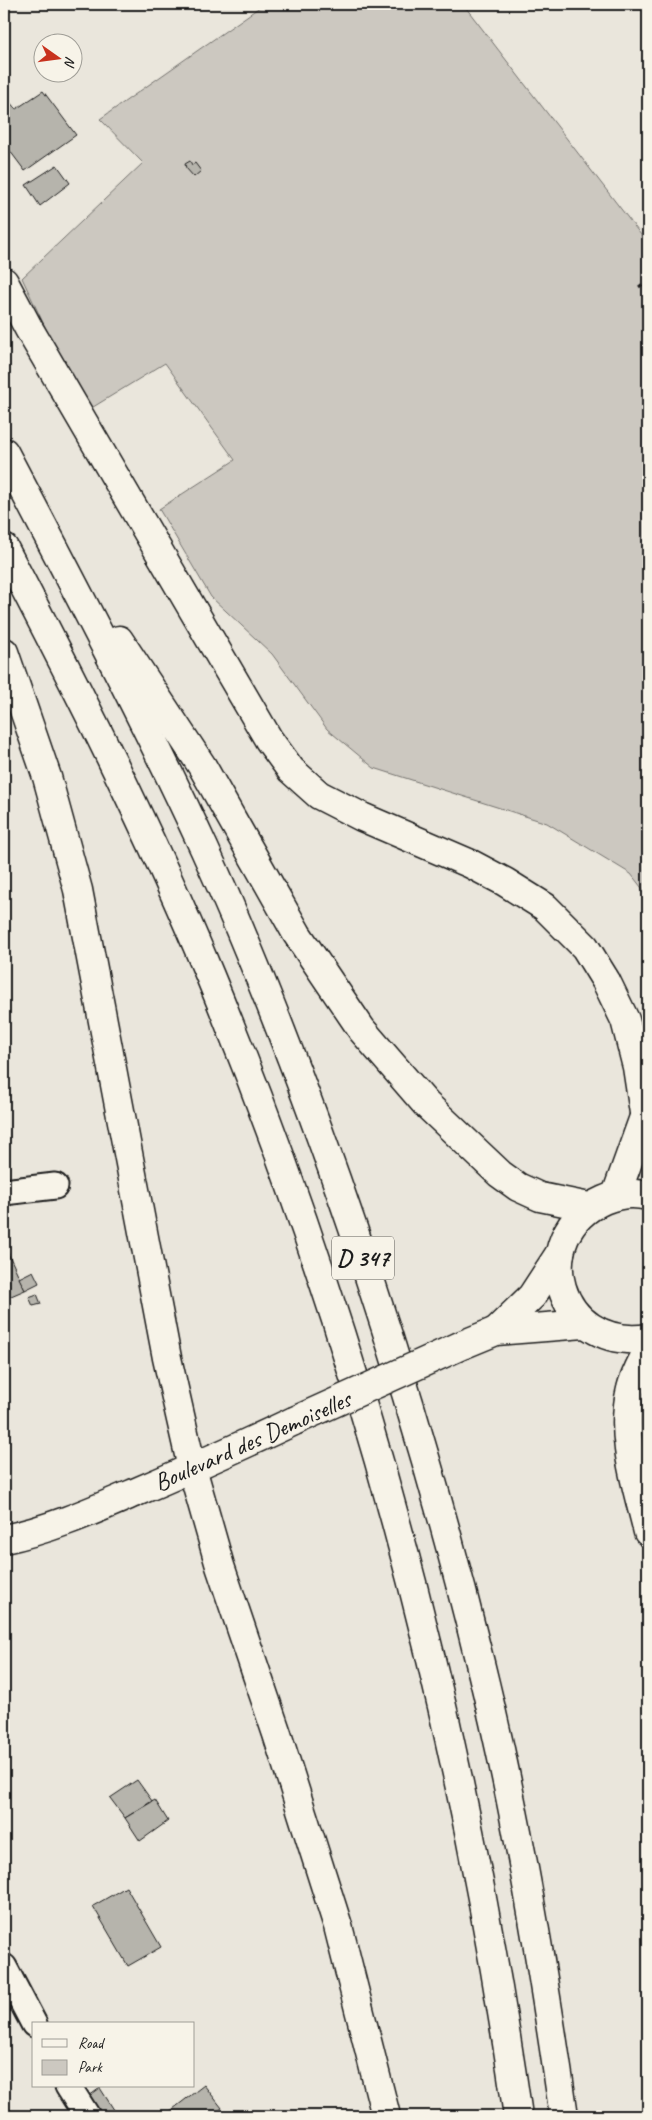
<svg xmlns="http://www.w3.org/2000/svg" width="652" height="2120" font-family="Caveat,sans-serif">
  <rect width="100%" height="100%" fill="#eae6dc"/>
  <filter id="ink" filterUnits="userSpaceOnUse"><feTurbulence type="fractalNoise" baseFrequency=".02" numOctaves="2"/><feDisplacementMap in="SourceGraphic" scale="10" xChannelSelector="R" yChannelSelector="G"/><feConvolveMatrix kernelMatrix="1 2 1 2 8 2 1 2 1" color-interpolation-filters="sRGB"/></filter>
  <g filter="url(#ink)">
    <!-- green -->
    <polygon fill="#ccc8c0" stroke="#74726e" points="264,4 463,4 648,244 648,896 631,874 547,823 374,768 327,729 272,654 211,597 159,509 235,460 165,363 85,412 22,278 143,163 100,119"/>
    <!-- building -->
    <g fill="#b6b4ac" stroke="#1c1c1c">
      <polygon points="43,91 76,135 25,171 4,143 4,96 16,109"/>
      <polygon points="190,161 192,165 195,163 201,171 194,177 186,168 185,164"/>
      <polygon points="57,165 70,183 40,206 26,185"/>
      <polygon points="4,1244 25,1290 4,1299"/>
      <polygon points="33,1271 39,1283 25,1290 19,1278"/>
      <polygon points="37,1294 41,1304 33,1306 29,1297"/>
      <polygon points="137,1780 152,1801 125,1818 110,1798"/>
      <polygon points="155,1800 168,1821 140,1841 125,1818"/>
      <polygon points="126,1887 161,1947 128,1966 93,1906"/>
      <polygon points="204,2085 222,2108 212,2116 164,2116"/>
      <polygon points="100,2088 118,2116 95,2116 85,2099"/>
    </g>
    <g fill="none" stroke-linecap="round" stroke-linejoin="round">
      <!-- street casing -->
      <g stroke="#1c1c1c" stroke-width="29">
        <g id="street">
          <polyline points="4,1192 55,1186"/>
          <polyline points="4,1967 34,2024"/>
          <polyline points="68,2086 87,2116"/>
        </g>
      </g>
      <!-- secondary casing -->
      <g stroke="#1c1c1c" stroke-width="31">
        <g id="secondary">
          <polyline points="4,282 29,329 269,740 291,770 319,795 362,817 471,864 505,882 545,907 585,947 606,981 625,1020 637,1067 648,1139"/>
          <polyline points="616,1195 644,1117"/>
          <path d="M648,1196C633,1192 618,1194 604,1200C525,1235 556,1352 648,1338"/>
          <polyline points="496,1331 532,1296 560,1253"/>
          <polyline points="462,1345 496,1331 584,1324"/>
          <path d="M4,1539C49,1530 92,1511 134,1493C188,1470 241,1446 294,1421"/>
        </g>
      </g>
      <!-- highway casing -->
      <g stroke="#1c1c1c" stroke-width="31">
        <g id="highway">
          <path d="M4,452C73,583 142,714 204,848C262,975 311,1105 356,1237C403,1377 445,1519 480,1663C517,1812 542,1964 564,2116"/>
          <path d="M4,548C77,688 149,829 210,976C361,1341 462,1725 518,2116"/>
          <polyline points="119,640 202,766 297,934 362,1030 426,1104 500,1174 518,1187 540,1197 589,1207"/>
          <polyline points="4,652 47,777 78,890 167,1358 192,1468 220,1566 277,1734 338,1926 386,2116"/>
          <path d="M648,1350C642,1362 634,1376 631,1389C619,1436 637,1486 648,1532"/>
        </g>
      </g>
      <!-- path -->
      <polyline stroke="#1c1c1c" stroke-width="3" stroke-dasharray="4 4" stroke-linecap="butt" points="639,287 648,280"/>
      <!-- street -->
      <use href="#street" stroke="#f7f3e8" stroke-width="25"/>
      <!-- secondary -->
      <use href="#secondary" stroke="#f7f3e8" stroke-width="28"/>
      <!-- highway -->
      <use href="#highway" stroke="#f7f3e8" stroke-width="28"/>
      <!-- secondary-bridge casing -->
      <g stroke="#1c1c1c" stroke-width="31" stroke-linecap="butt">
        <polyline id="secondary-bridge" points="294,1421 462,1345"/>
      </g>
      <!-- secondary-bridge -->
      <use href="#secondary-bridge" stroke="#f7f3e8" stroke-width="28"/>
    </g>
  </g>
  <g text-anchor="middle" stroke-width="5" stroke-linejoin="round" paint-order="stroke">
    <!-- shield labels -->
    <rect fill="#f7f3e8" stroke="#5e5c59" stroke-width="1" x="332" y="1236.5" width="62" height="43" rx="4"/>
    <g font-size="24" font-weight="bold" fill="#1c1c1c">
      <text x="363" y="1266">D 347</text>
    </g>
    <!-- street labels -->
    <g font-size="25" fill="#1c1c1c" stroke="#f7f3e8">
      <text transform="translate(252 1440) rotate(-24)" y="9">Boulevard des Demoiselles</text>
    </g>
  </g>
  <!-- margin -->
  <rect width="652" height="2120" fill="none" stroke="#f7f3e8" stroke-width="20"/>
  <rect x="10" y="10" width="632" height="2100" fill="none" stroke="#1c1c1c" stroke-width="2" filter="url(#ink)"/>
  <!-- legend -->
  <rect x="32" y="2022" width="162" height="65" fill="#f7f3e8" stroke="#9f9d96"/>
  <rect x="42" y="2039" width="25" height="8" fill="#f7f3e8" stroke="#9f9d96"/>
  <text x="78" y="2048" font-size="15" fill="#1c1c1c">Road</text>
  <rect x="42" y="2060" width="25" height="15" fill="#ccc8c0" stroke="#9f9d96"/>
  <text x="78" y="2072" font-size="15" fill="#1c1c1c">Park</text>
  <!-- north arrow -->
  <g transform="translate(58 58) rotate(104)"><circle r="24" fill="#f7f3e8" stroke="#9f9d96"/>
  <path d="M0-4L9 19L0 12L-9 19Z" fill="#c8321e"/>
  <text y="-8" font-size="14" font-weight="bold" text-anchor="middle" fill="#1c1c1c">N</text>
  </g>
</svg>
